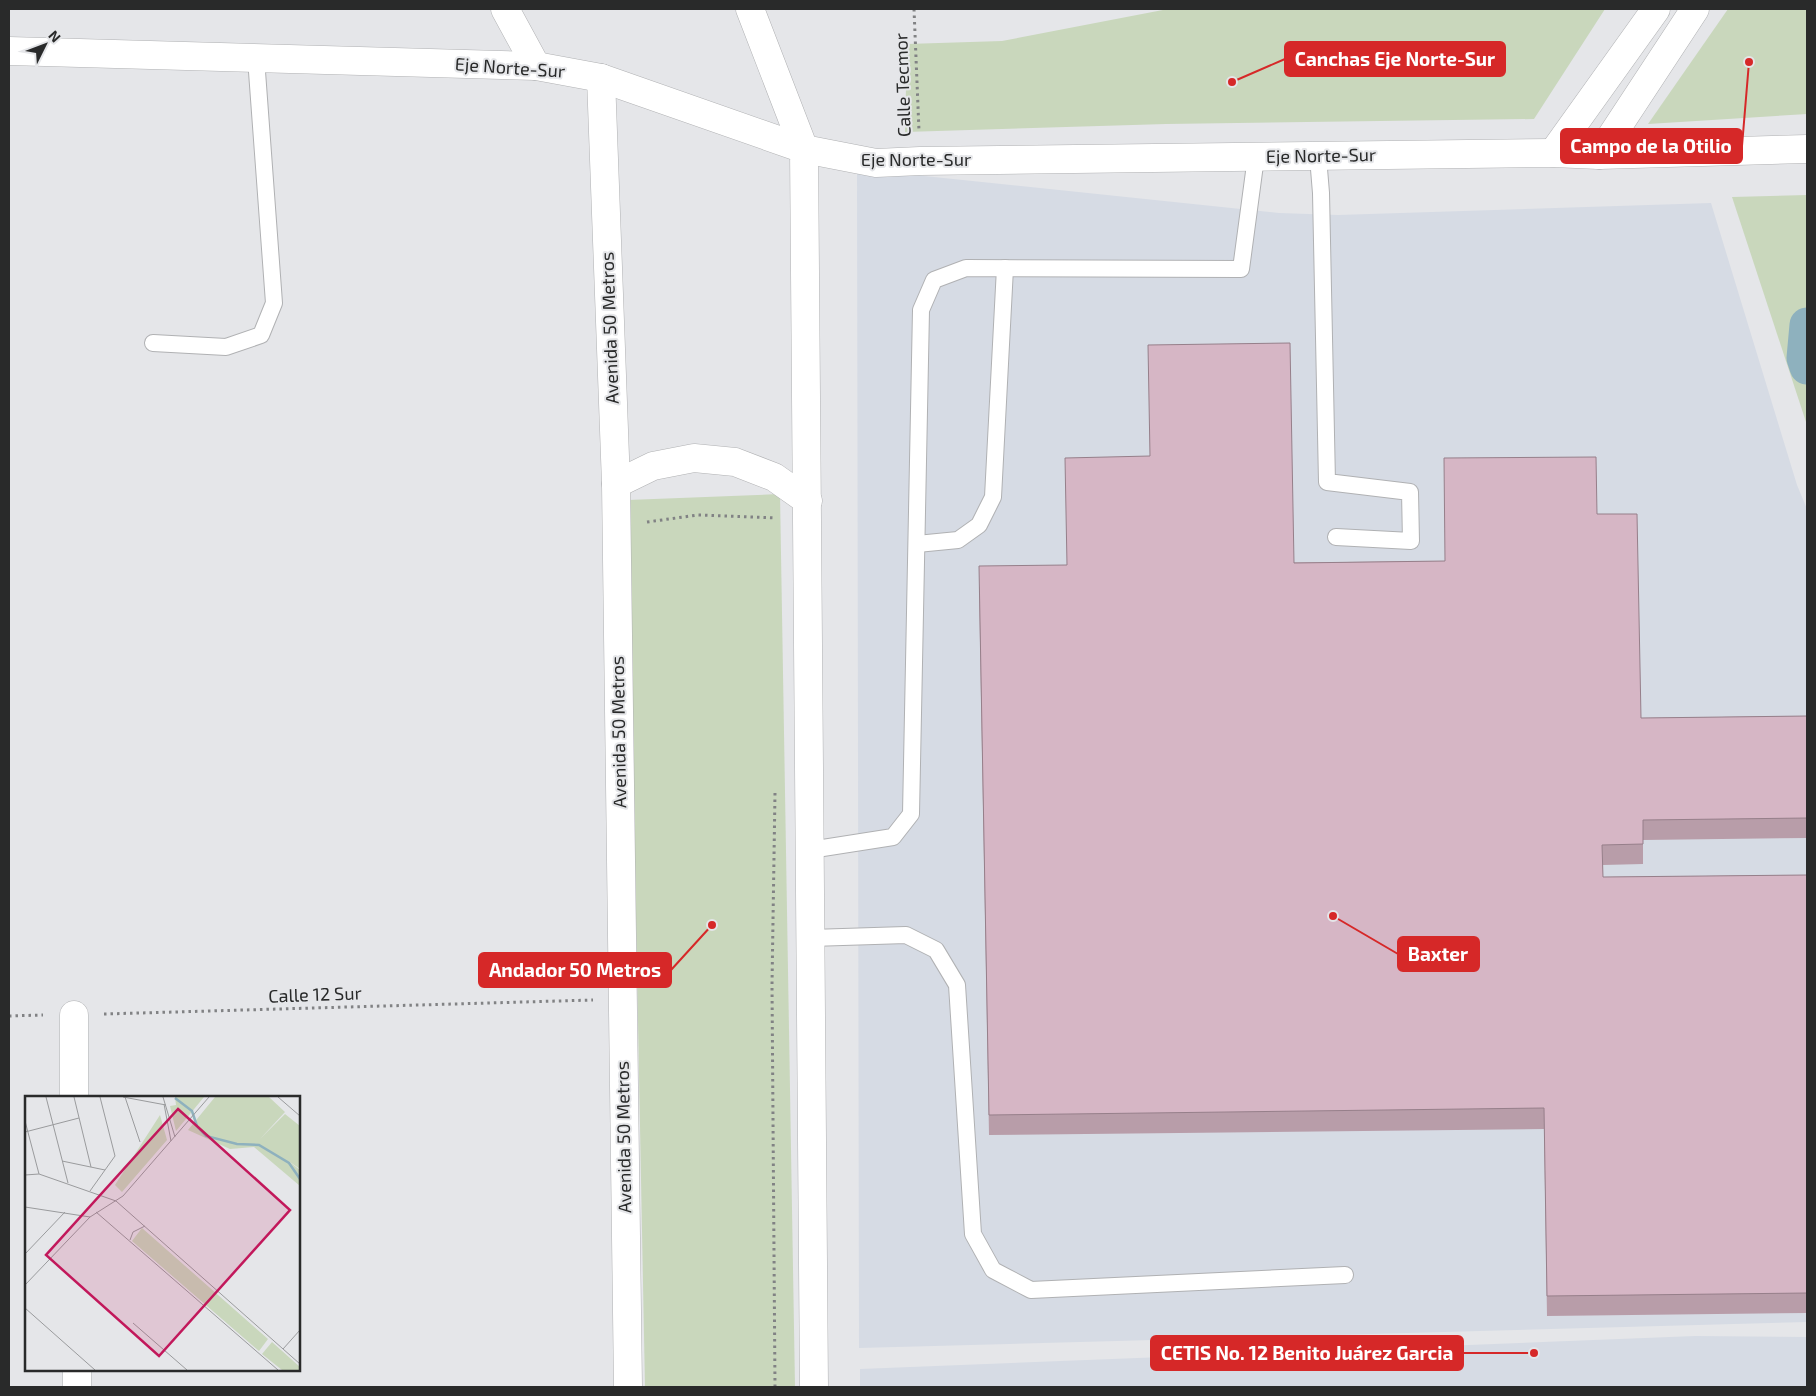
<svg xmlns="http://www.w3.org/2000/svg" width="1816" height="1396" font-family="'Exo 2',sans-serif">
  <rect width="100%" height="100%" fill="#e5e6e9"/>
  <!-- built -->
  <g fill="#d6dbe4">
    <polygon points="857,169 1279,213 1338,215 1711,203 1797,485 1807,509 1807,1322 859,1348"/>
    <polygon points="1695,1336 1807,1337 1807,1387 860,1387 860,1369"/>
  </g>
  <!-- green -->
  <g fill="#c9d7bc">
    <polygon points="1168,9 1605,9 1534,119 1166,124 905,132 907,44 1002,41"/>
    <polygon points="1728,9 1807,9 1807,114 1648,124"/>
    <polygon points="1807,195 1807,425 1732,197"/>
    <polygon points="780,494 795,1387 645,1387 628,500"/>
  </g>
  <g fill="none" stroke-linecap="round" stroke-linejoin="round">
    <!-- canal -->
    <polyline stroke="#8eb1be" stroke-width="35" points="1807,325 1804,358 1807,367"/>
    <!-- lane casing -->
    <g stroke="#b0b1b3" stroke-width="18">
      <g id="lane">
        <polyline points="1318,157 1321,193 1327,482 1410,492 1411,541 1336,537"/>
        <polyline points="153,343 226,347 261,335 274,303 256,58"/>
        <polyline points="917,544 958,540 979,525 993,497 1005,268"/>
        <polyline points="810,850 893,837 911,814 921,310 934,280 966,268 1241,269 1256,157"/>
        <polyline points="811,938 906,935 936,950 957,985 973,1234 993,1270 1031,1290 1345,1275"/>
      </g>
    </g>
    <!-- street casing -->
    <g stroke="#b0b1b3" stroke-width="29">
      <g id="street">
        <polyline points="505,9 536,66"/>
        <polyline points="750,9 804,149 876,163 920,161 1553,153 1599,155 1807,149"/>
        <polyline points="1553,153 1656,9"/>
        <polyline points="1599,155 1695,9"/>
        <polyline points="74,1015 74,1097"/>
        <polyline points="77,1370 77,1387"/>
      </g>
    </g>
    <!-- secondary casing -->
    <g stroke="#b0b1b3" stroke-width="29">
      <g id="secondary">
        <polyline points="9,51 536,66 601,78 804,149 814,1387"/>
        <polyline points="601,78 616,484 628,1387"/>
        <polyline points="616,484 653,466 694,458 735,462 774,477 808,501"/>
      </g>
    </g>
    <!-- path -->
    <g stroke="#818284" stroke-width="3" stroke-dasharray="2.5 4" stroke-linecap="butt">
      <polyline points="914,9 919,131"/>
      <polyline points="647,522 698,515 776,518"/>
      <polyline points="104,1014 593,1000"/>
      <polyline points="9,1016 43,1015"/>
      <polyline points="775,1387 772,985 775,793"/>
    </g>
    <!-- lane -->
    <use href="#lane" stroke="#fff" stroke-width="16"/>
    <!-- street -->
    <use href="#street" stroke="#fff" stroke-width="28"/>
    <!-- secondary -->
    <use href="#secondary" stroke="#fff" stroke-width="28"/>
  </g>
  <!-- wall -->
  <polygon fill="#b89da9" points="1597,514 1641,718 1807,716 1807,838 1643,840 1643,864 1603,865 1603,877 1807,875 1807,1313 1547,1316 1544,1129 989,1135 979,587 1066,565 1445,561"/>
  <!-- building -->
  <polygon fill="#d6b6c5" stroke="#967f8a" points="1290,343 1294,563 1445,561 1444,458 1596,457 1597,514 1637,514 1641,718 1807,716 1807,818 1643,820 1643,844 1602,845 1603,877 1807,875 1807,1293 1547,1296 1544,1108 989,1115 979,566 1067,565 1065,458 1150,456 1148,345"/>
  <g text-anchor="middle" stroke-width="4" stroke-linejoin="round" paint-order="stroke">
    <!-- street labels -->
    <g font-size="18" fill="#292a2a" stroke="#e5e6e9">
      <text transform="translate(510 68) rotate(4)" y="6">Eje Norte-Sur</text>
      <text transform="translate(903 85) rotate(-92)" y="6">Calle Tecmor</text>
      <text transform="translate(1321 156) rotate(-1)" y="6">Eje Norte-Sur</text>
      <text x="916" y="166">Eje Norte-Sur</text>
      <text transform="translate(610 328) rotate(-92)" y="6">Avenida 50 Metros</text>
      <text transform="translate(619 732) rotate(-91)" y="6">Avenida 50 Metros</text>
      <text transform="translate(315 995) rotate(-2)" y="6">Calle 12 Sur</text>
      <text transform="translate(624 1137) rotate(-91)" y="6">Avenida 50 Metros</text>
    </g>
  </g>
  <!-- overview -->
  <g transform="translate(25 1096)">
    <rect width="275" height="275" fill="#e5e6e9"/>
    <path d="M150,1H179L151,35L145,10L151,9ZM190,1H244L260,16L235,43L260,18L275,30V73L262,64L275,74V90L229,51L205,53L163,34ZM135,19L142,44L97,96L90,89ZM117,132L243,243L234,255L107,145ZM247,246L275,271V274H257L237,258Z" fill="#c9d7bc"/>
    <path fill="none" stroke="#8eb1be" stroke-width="2.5" d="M150,2L167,15L172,30L181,40L212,48L234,49L264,67L275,83"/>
    <path fill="none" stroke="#9a9b9d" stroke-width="1" d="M21,1L43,87M49,1L66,71M98,1L141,9M100,1L115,46M138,1L150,41M253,1L275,20M139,8L146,45M0,25L14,78M0,36L54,22M37,65L80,74M0,79L14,78L91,105L275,268M65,95L90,60L75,1M0,111L65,121M71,116L253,274M105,144L108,136L120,130M0,158L40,116M0,189L65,121L98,100L184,1M0,212L70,274M108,227L162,274M258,253L275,234"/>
    <path fill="#c2185b" fill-opacity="0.15" stroke="#c2185b" stroke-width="2.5" d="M153,13L265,114L134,260L21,159Z"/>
    <rect width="275" height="275" fill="none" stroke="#292a2a" stroke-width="2.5"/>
  </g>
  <!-- callouts -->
  <path fill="none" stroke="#d62828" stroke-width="2" d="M1232 82L1285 59M1749 62L1742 146M1333 916L1398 954M712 925L671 970M1534 1353L1463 1353"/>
  <g fill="#d62828" stroke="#e5e6e9" stroke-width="2">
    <circle cx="1232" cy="82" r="5"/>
    <circle cx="1749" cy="62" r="5"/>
    <circle cx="1333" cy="916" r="5"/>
    <circle cx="712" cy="925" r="5"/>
    <circle cx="1534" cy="1353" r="5"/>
  </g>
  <g fill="#d62828" stroke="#d62828" stroke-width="2">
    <rect x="1285" y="42" width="220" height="34" rx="5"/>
    <rect x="1561" y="129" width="181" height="34" rx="5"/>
    <rect x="1398" y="937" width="81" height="34" rx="5"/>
    <rect x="479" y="953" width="192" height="34" rx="5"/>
    <rect x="1151" y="1336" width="312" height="34" rx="5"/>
  </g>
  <g font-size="19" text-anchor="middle" font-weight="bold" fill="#fff">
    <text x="1395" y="66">Canchas Eje Norte-Sur</text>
    <text x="1651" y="153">Campo de la Otilio</text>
    <text x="1438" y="961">Baxter</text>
    <text x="575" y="977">Andador 50 Metros</text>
    <text x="1307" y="1360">CETIS No. 12 Benito Juárez Garcia</text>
  </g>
  <!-- border -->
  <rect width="1816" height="1396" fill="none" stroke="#292a2a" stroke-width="20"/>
  <!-- north arrow -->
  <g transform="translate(45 45) rotate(48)" stroke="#e5e6e9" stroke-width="4" paint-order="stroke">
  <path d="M0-4L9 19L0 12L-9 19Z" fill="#292a2a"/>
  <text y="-8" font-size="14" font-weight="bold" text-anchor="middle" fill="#292a2a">N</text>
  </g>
</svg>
